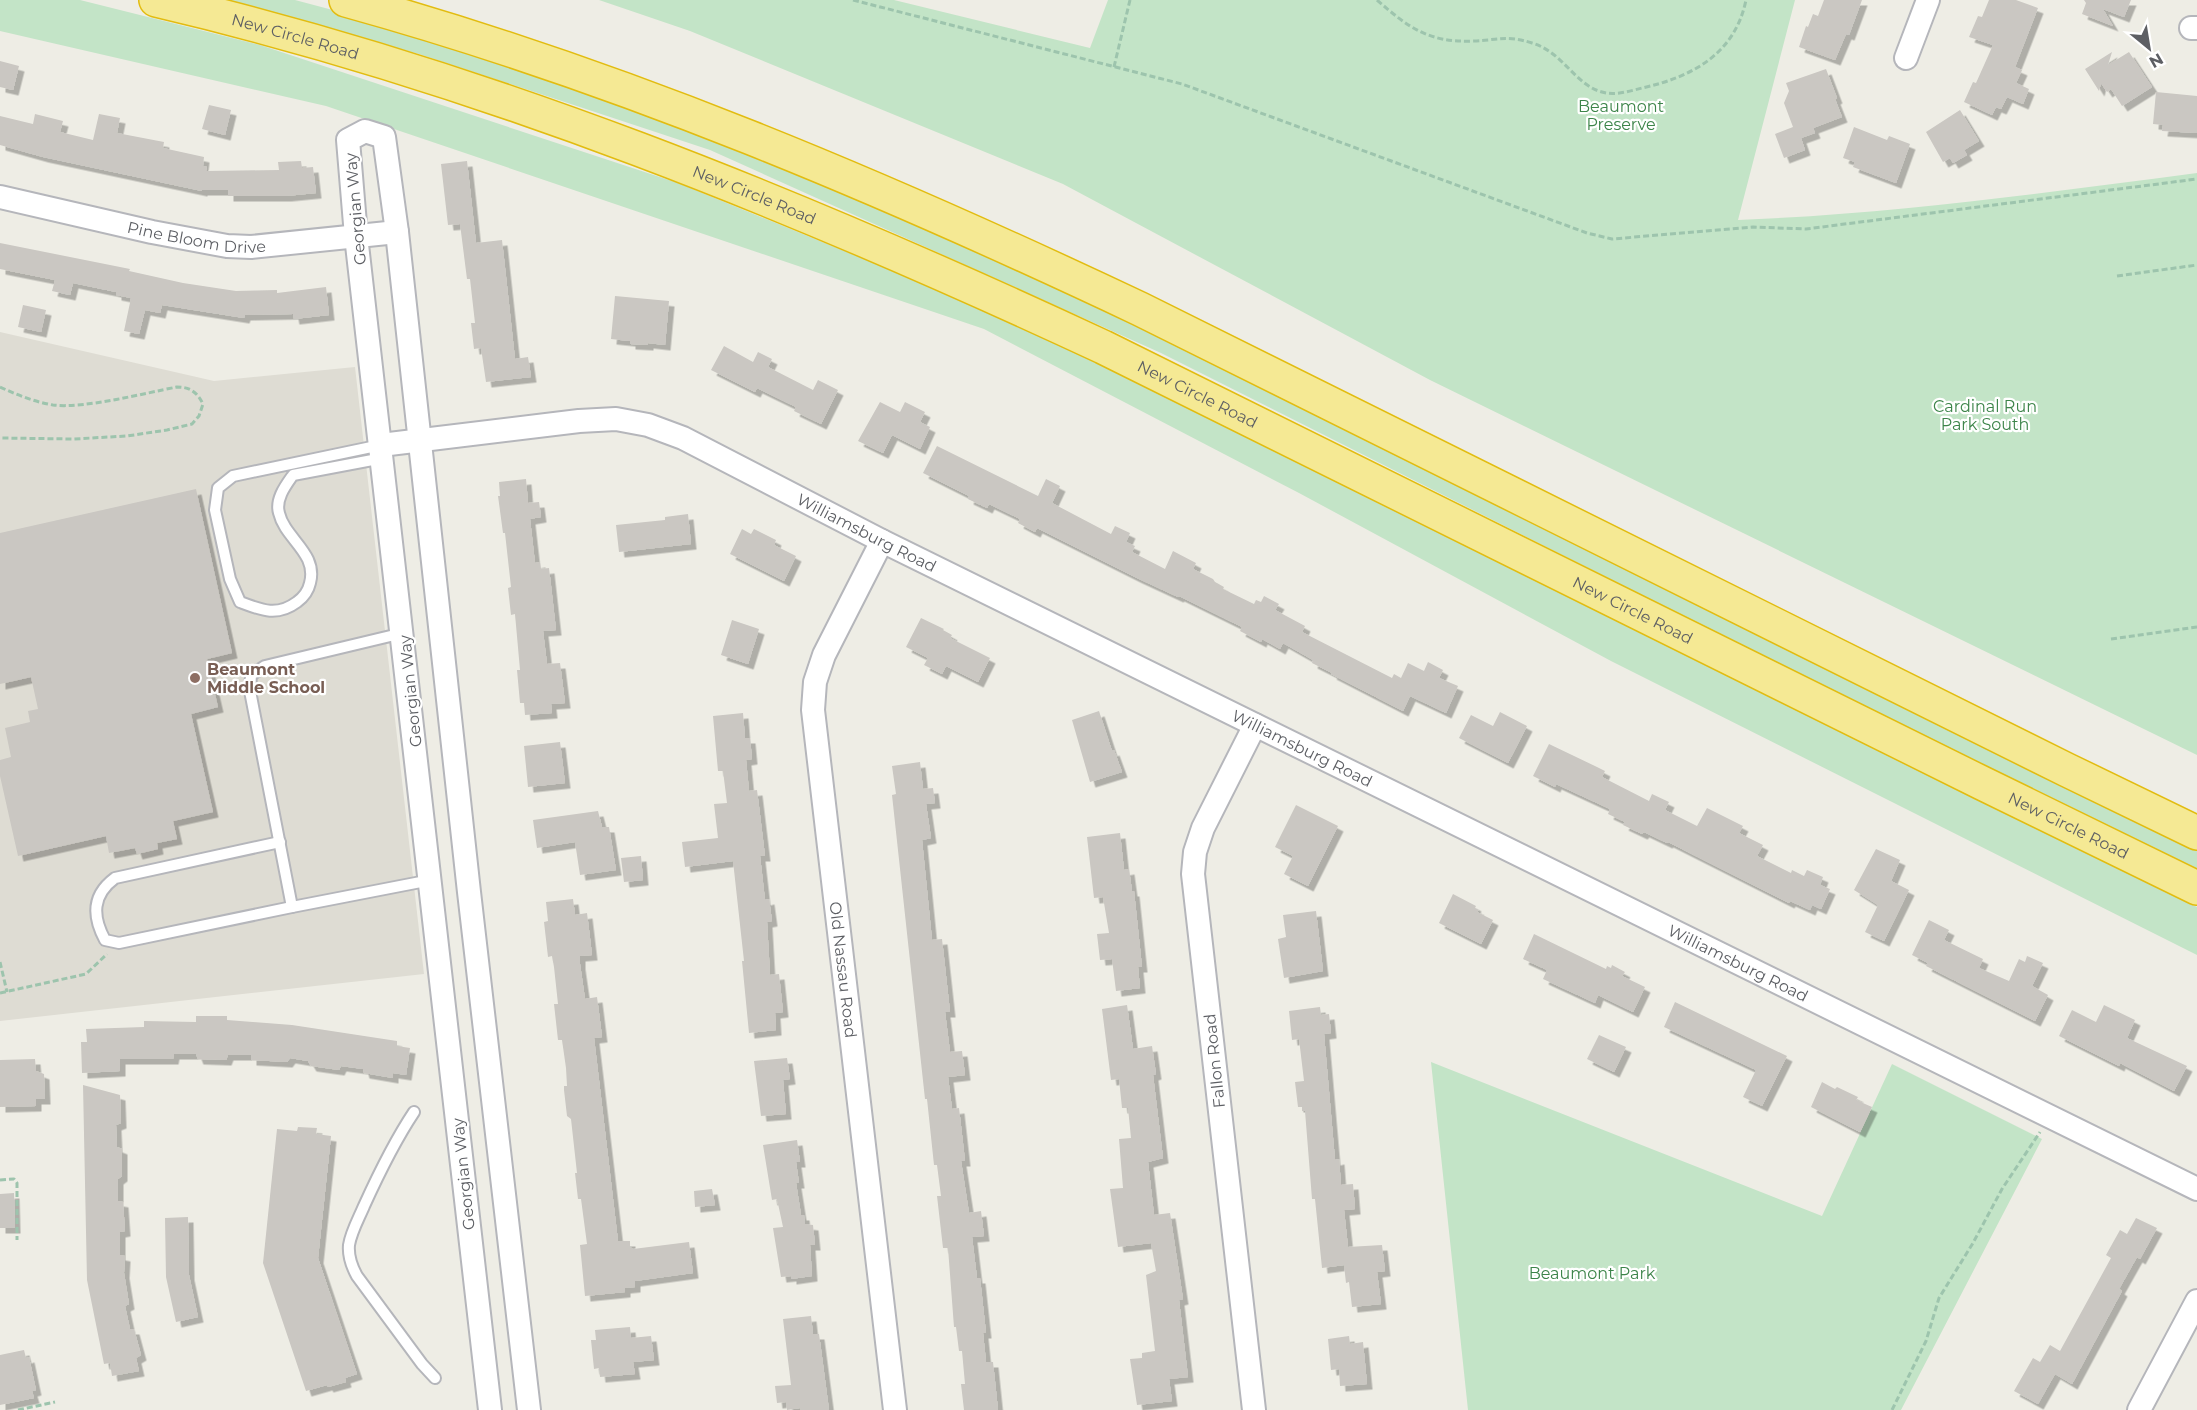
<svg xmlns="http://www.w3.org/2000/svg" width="2197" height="1410" font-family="Montserrat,sans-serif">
  <defs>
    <filter id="shadow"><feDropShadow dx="5.5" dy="5.5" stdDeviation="0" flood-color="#0004"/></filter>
  </defs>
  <rect width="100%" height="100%" fill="#eeede5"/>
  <!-- education -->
  <polygon fill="#dedcd3" points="0,332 214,381 355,367 424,974 0,1021"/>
  <!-- green -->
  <g fill="#c3e4c7">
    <polygon points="0,0 80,0 260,45 678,183 991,311 2197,907 2197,955 1611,661 1299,493 984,329 326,106 0,31"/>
    <polygon points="221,0 295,0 438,38 716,134 1062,284 2197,847 2197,869 1797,673 1161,353 710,150 419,54"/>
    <path d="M599,0H894L1090,48L1108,0H1795L1738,220C1892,214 2044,193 2197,173V755L1430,380L1063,184L690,31Z"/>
    <polygon points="1431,1062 1822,1216 1892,1064 2042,1139 1901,1410 1468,1410"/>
  </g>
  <!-- building -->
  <g fill="#cac7c2" filter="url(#shadow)">
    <polygon points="1824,0 1862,0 1849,35 1846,34 1835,60 1799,47 1806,26 1808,27 1813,14 1818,16"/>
    <polygon points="1989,0 2016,0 2038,8 2015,67 2022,70 2016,83 2029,89 2023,104 2007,97 2001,109 1996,107 1992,115 1964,102 1973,82 1976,83 1993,45 1969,37 1978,16 1982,17"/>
    <polygon points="2084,0 2131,0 2124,17 2103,9 2113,26 2082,14 2086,3"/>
    <polygon points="2112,52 2108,65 2129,52 2152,87 2122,106 2111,89 2107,92 2101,83 2099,91 2085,69"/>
    <polygon points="0,61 19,66 13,90 0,87"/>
    <polygon points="1826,69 1837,98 1835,99 1842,117 1813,128 1815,133 1801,138 1805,150 1784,158 1775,134 1793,127 1784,103 1789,91 1786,83"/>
    <polygon points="2156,92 2197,96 2197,133 2162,131 2163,125 2153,124"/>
    <polygon points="209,105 231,110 225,135 202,129"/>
    <polygon points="1960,110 1979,141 1964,150 1967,155 1953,163 1950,158 1943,162 1926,132"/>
    <polygon points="35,114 63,121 60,132 93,140 99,114 120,118 117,133 164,142 163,148 204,157 203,166 207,167 206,171 279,170 278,162 301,161 302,168 313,167 316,193 286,196 228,196 228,190 202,190 202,191 43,157 0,145 0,116 33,124"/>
    <polygon points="1854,127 1887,140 1889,136 1910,144 1896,183 1853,167 1855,162 1843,158"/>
    <polygon points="467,161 476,243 502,240 515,359 528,357 531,377 486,382 481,348 474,349 471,323 475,323 470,279 467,279 460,224 448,225 441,164"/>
    <polygon points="0,243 130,269 129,271 183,283 236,291 277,290 277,293 326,287 329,315 294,319 293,314 245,315 244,318 162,305 160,313 145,310 139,334 124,331 131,298 116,295 116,292 73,283 70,295 52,291 55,280 0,269"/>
    <polygon points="615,296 669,301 665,345 648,343 648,345 630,344 630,341 611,339"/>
    <polygon points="23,305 46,310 41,332 18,327"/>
    <polygon points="724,346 753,362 758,352 772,359 768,367 813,390 818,380 838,390 821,424 794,411 796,407 757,388 755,392 711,370"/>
    <polygon points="880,402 900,412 905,402 925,412 920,422 930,427 920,449 892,435 883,453 858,441"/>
    <polygon points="937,446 1038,496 1046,479 1060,486 1052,503 1111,534 1115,526 1130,533 1126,542 1135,546 1132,552 1165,569 1173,551 1196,563 1193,569 1213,579 1215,582 1224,587 1223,589 1254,604 1256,600 1261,602 1264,596 1279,604 1275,610 1305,626 1302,632 1392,678 1394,674 1401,678 1408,663 1424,671 1428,662 1443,670 1439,678 1458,686 1446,713 1410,696 1403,711 1331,674 1332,673 1312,663 1313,660 1283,643 1280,649 1262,639 1261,642 1240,631 1242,627 1179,596 1178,597 1137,578 1037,528 1035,532 1018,523 1020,519 989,504 987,508 968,499 969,496 923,473"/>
    <polygon points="526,479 528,503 539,502 541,517 530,519 535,563 540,562 541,569 549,568 556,630 543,631 547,664 560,663 565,703 551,704 552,713 525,715 524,703 520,703 517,670 520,670 515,614 511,615 508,588 511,587 505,533 503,533 498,496 500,496 499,482"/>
    <polygon points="196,489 232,653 207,659 218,707 191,714 213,812 173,821 177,839 157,843 158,849 137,854 135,848 109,853 106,836 18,856 0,776 0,760 11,757 5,728 30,722 28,711 38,709 31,677 0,684 0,533"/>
    <polygon points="688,514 691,544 619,552 616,525 665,520 665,517"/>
    <polygon points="742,529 751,534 754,529 776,540 774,545 796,556 784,581 730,554"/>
    <polygon points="921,618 944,629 943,630 952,635 950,638 990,658 978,682 946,666 942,674 924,665 928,658 906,647"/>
    <polygon points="732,620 759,629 748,664 721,655"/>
    <polygon points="1099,711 1112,751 1114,750 1122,772 1090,782 1072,720"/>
    <polygon points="1500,712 1527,726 1508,763 1459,738 1471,715 1493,726"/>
    <polygon points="743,713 745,738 750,738 752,759 746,760 749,791 757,790 765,856 760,856 765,900 769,899 772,921 767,922 770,975 779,974 783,1012 775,1013 776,1030 749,1033 742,961 744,961 733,861 685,867 682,842 718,838 714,804 727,803 723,771 718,771 713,716"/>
    <polygon points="560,742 565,783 528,787 524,746"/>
    <polygon points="1549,744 1597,767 1605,771 1602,777 1649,801 1652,794 1669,802 1665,810 1697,826 1707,808 1743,826 1739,833 1763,845 1757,856 1791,873 1792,870 1804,876 1807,870 1823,877 1820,885 1830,889 1821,909 1812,905 1810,910 1790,901 1789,903 1668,842 1667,843 1644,832 1642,834 1623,825 1625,822 1608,814 1610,809 1556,784 1555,787 1533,776"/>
    <polygon points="920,762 923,789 933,788 935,803 926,804 931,838 922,840 932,940 942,939 950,1012 945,1012 950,1052 962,1051 965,1075 948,1077 952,1109 959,1108 965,1161 961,1161 969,1213 981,1211 984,1236 972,1237 977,1278 980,1278 986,1333 983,1333 986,1362 993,1362 998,1410 964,1410 961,1384 965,1384 962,1351 959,1351 956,1327 954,1327 948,1248 943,1248 937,1196 941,1196 937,1165 934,1165 927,1099 925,1099 892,795 896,794 892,766"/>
    <polygon points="1296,805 1338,826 1308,886 1284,874 1293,856 1275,847"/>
    <polygon points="598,811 602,827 609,827 616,870 580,875 575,842 537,848 533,820"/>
    <polygon points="1120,833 1124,870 1129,869 1132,891 1134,891 1142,967 1138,967 1140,988 1116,991 1112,959 1100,960 1097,934 1109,933 1103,897 1094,898 1087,837"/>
    <polygon points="1876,849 1900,860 1891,881 1909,890 1884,941 1865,932 1878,905 1854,890"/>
    <polygon points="641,856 643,880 624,882 621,858"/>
    <polygon points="1453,894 1476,906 1475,908 1479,910 1477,912 1493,920 1481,944 1439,923"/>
    <polygon points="573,899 575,915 587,913 592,955 580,956 580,964 585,999 597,997 602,1037 594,1038 618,1241 630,1241 630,1247 633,1249 689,1242 693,1273 635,1281 635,1287 625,1288 625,1292 585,1296 580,1245 587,1244 581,1199 578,1199 575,1173 577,1173 571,1119 567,1116 564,1090 564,1086 567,1086 566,1068 562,1040 558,1040 554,1004 558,1004 554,967 552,956 548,957 544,922 548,921 546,902"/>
    <polygon points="1316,911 1323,971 1284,978 1278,939 1286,937 1283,915"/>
    <polygon points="1929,920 1949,930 1944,940 1983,959 1979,968 2009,981 2019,959 2025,962 2027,956 2043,963 2032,986 2048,995 2035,1021 1926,966 1928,963 1912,955"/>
    <polygon points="1534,934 1606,969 1607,966 1611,968 1612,965 1625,972 1622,976 1645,987 1633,1012 1598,995 1595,1003 1543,979 1547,970 1523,959"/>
    <polygon points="1675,1002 1787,1056 1762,1106 1743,1097 1756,1070 1664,1027"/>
    <polygon points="1127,1005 1133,1049 1152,1046 1156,1074 1153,1075 1163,1158 1148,1162 1154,1215 1170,1213 1183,1299 1179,1300 1188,1377 1169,1379 1172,1401 1137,1405 1130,1359 1142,1358 1142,1353 1155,1351 1146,1275 1156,1271 1151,1243 1118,1247 1110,1189 1123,1188 1119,1139 1131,1138 1128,1108 1122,1108 1119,1079 1111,1080 1102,1009"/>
    <polygon points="2104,1005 2135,1020 2127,1038 2187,1066 2174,1091 2120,1063 2119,1066 2059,1036 2072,1010 2096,1022"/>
    <polygon points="1320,1007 1321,1015 1329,1014 1331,1033 1324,1034 1335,1160 1339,1159 1341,1185 1353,1184 1355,1209 1344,1210 1348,1247 1382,1245 1385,1271 1377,1272 1381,1304 1352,1307 1349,1282 1346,1283 1344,1265 1322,1268 1315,1199 1312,1199 1305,1111 1302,1111 1302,1107 1298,1107 1295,1082 1304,1081 1299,1039 1292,1040 1289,1011"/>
    <polygon points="196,1016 227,1016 227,1020 292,1025 397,1041 397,1046 410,1048 406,1075 393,1073 393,1078 364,1073 363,1069 341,1066 339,1070 311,1066 308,1061 290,1058 287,1062 251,1060 251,1055 228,1055 226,1060 198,1059 196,1054 174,1054 173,1059 120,1059 120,1071 82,1073 81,1042 87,1042 86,1029 144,1027 144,1021 196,1022"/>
    <polygon points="1599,1035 1626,1047 1614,1072 1587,1059"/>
    <polygon points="787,1058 790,1079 783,1080 786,1114 761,1116 754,1061"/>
    <polygon points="35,1059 36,1071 44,1074 45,1099 36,1099 36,1106 0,1107 0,1060"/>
    <polygon points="1822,1082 1835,1089 1837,1087 1858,1097 1856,1100 1872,1107 1860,1132 1811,1107"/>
    <polygon points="83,1085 120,1095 121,1123 116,1125 117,1147 122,1149 122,1176 118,1179 118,1201 123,1202 125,1231 120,1232 120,1255 125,1256 124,1273 129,1304 125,1306 130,1329 134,1329 141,1355 136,1358 139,1371 112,1376 110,1363 104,1364 87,1280"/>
    <polygon points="298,1127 317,1128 316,1134 331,1136 318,1258 357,1374 345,1378 346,1382 328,1387 327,1385 306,1391 263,1263 277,1129 297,1131"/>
    <polygon points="797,1140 800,1162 796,1162 799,1183 796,1183 801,1215 804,1215 805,1224 813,1225 815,1245 810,1245 812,1276 791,1279 791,1276 781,1277 773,1228 783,1227 777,1199 772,1200 763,1145"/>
    <polygon points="712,1189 715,1205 695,1207 694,1191"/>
    <polygon points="14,1193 15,1228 0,1228 0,1194"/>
    <polygon points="188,1217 189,1275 198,1317 176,1322 166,1277 165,1218"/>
    <polygon points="2136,1218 2157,1228 2140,1259 2137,1257 2119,1289 2122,1291 2072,1384 2055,1374 2038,1404 2014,1391 2033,1358 2040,1362 2050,1345 2060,1351 2111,1258 2106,1255 2120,1230 2127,1234"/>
    <polygon points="811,1316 813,1334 819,1334 829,1410 801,1410 800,1408 787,1410 786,1402 777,1403 775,1386 791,1385 783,1319"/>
    <polygon points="630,1327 631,1338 651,1336 654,1360 633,1362 635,1374 600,1377 599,1368 594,1369 591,1340 596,1340 595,1330"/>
    <polygon points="1349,1336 1350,1344 1363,1342 1367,1384 1340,1386 1339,1369 1331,1370 1328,1339"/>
    <polygon points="24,1350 26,1358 29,1357 36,1390 32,1391 34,1398 0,1405 0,1355"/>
  </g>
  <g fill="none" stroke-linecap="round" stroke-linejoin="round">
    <!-- service casing -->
    <g stroke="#b5b6bb" stroke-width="14">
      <g id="service">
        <path d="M381,445L233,476L218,488L215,510L230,579L240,602C261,610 277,617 297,602C304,597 308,592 310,583C318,553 285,539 279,513C275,499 286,485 293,475L383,458"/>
        <polyline points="403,633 265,666 251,675 250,691 292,907 431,880"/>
        <path d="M280,842L115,878C92,895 92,916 105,940L119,943L292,907"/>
        <path d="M414,1112C394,1142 379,1173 364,1206C359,1218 351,1232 349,1245C348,1256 352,1267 357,1276L422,1364L435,1378"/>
      </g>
    </g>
    <!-- minor casing -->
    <g stroke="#b5b6bb" stroke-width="26">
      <g id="minor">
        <polyline points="2191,28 2197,28"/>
        <polyline points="1906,58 1928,0"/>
        <path id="s1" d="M0,197L152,232L227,246L251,247L397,232"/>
        <path id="s2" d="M381,445L579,421L616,419L648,425L683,438L882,541L2197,1189"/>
        <path id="s3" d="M882,541L824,655L815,682L813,710L895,1410"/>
        <polyline points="490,1410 356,236 348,140 365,131 384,137 397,232 469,892 529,1410"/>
        <polyline points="1254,1410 1193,874 1195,852 1203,828 1255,725"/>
        <polyline points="2139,1410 2197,1301"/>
      </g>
    </g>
    <!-- motorway casing -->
    <g stroke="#e2bc10" stroke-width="36">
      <g id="motorway">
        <path id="s4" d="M156,0C485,77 798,205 1103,347L1982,783L2197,888"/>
        <path d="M346,0C621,76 882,187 1140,309L2067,770L2197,833"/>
      </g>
    </g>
    <!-- path -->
    <g stroke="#9dc4ad" stroke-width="3" stroke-dasharray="6 3" stroke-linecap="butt">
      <polyline points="853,0 1182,84 1587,233 1612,239 1753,227 1806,229 2197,179"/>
      <path d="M1377,0C1409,28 1429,43 1474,41C1498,40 1507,35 1532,43C1563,52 1575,85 1602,92C1614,96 1630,91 1642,88C1692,77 1735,54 1746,0"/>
      <polyline points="1114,67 1130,0"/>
      <polyline points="2117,276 2197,265"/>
      <path d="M0,387C17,395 35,402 53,405C84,409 145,393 177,387C190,387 197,392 203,404L199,416L192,424L167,430L127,436L74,439L0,438"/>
      <polyline points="2111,639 2197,627"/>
      <polyline points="0,962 7,992"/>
      <polyline points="0,993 86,974 107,954"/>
      <polyline points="0,1180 14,1179 17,1183 17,1240"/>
      <polyline points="18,1410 55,1402"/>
      <polyline points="1892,1410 1926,1341 1939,1298 1973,1243 2002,1189 2040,1132"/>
    </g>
    <!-- service -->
    <use href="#service" stroke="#fff" stroke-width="10"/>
    <!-- minor -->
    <use href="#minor" stroke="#fff" stroke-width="22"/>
    <!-- motorway -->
    <use href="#motorway" stroke="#f5e994" stroke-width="33"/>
  </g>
  <!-- markers -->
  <circle fill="#8d6e63" stroke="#fff" stroke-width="2" cx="195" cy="678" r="6"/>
  <g text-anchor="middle" stroke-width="4.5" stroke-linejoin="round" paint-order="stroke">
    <!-- street labels -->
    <g font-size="16" fill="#5d5f64" stroke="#fff">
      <text dy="6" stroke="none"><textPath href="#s4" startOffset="144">New Circle Road</textPath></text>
      <text dy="6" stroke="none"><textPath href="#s4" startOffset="630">New Circle Road</textPath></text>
      <text transform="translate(355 209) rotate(-95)" y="6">Georgian Way</text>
      <text dy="6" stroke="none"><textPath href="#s1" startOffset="201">Pine Bloom Drive</textPath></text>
      <text dy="6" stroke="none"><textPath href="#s4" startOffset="1116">New Circle Road</textPath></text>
      <text dy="6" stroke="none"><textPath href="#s2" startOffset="513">Williamsburg Road</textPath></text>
      <text dy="6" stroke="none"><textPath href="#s4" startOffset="1602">New Circle Road</textPath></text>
      <text transform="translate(410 691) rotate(-96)" y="6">Georgian Way</text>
      <text dy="6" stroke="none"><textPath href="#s2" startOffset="999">Williamsburg Road</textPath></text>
      <text dy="6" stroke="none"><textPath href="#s4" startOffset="2088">New Circle Road</textPath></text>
      <text dy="6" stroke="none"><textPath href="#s2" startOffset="1485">Williamsburg Road</textPath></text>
      <text dy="6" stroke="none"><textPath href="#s3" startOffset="446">Old Nassau Road</textPath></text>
      <text transform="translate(1214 1061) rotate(-96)" y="6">Fallon Road</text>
      <text transform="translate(463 1174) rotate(-96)" y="6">Georgian Way</text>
    </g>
    <!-- park labels -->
    <g font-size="16" fill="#3c8449" stroke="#fff">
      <text x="1621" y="112">Beaumont<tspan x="1621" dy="18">Preserve</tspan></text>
      <text x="1985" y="412">Cardinal Run<tspan x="1985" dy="18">Park South</tspan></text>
      <text x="1592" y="1279">Beaumont Park</text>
    </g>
    <!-- education labels -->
    <g font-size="16" font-weight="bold" fill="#785e54" stroke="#fff" text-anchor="start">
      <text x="207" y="675">Beaumont<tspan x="207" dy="18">Middle School</tspan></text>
    </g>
  </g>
  <!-- north arrow -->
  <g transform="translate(2149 48) rotate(150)" stroke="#ffffff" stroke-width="4.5" paint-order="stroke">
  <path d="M0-4.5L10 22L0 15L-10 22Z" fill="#5d5f64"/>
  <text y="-9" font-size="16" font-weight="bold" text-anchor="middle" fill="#5d5f64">N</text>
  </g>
</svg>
